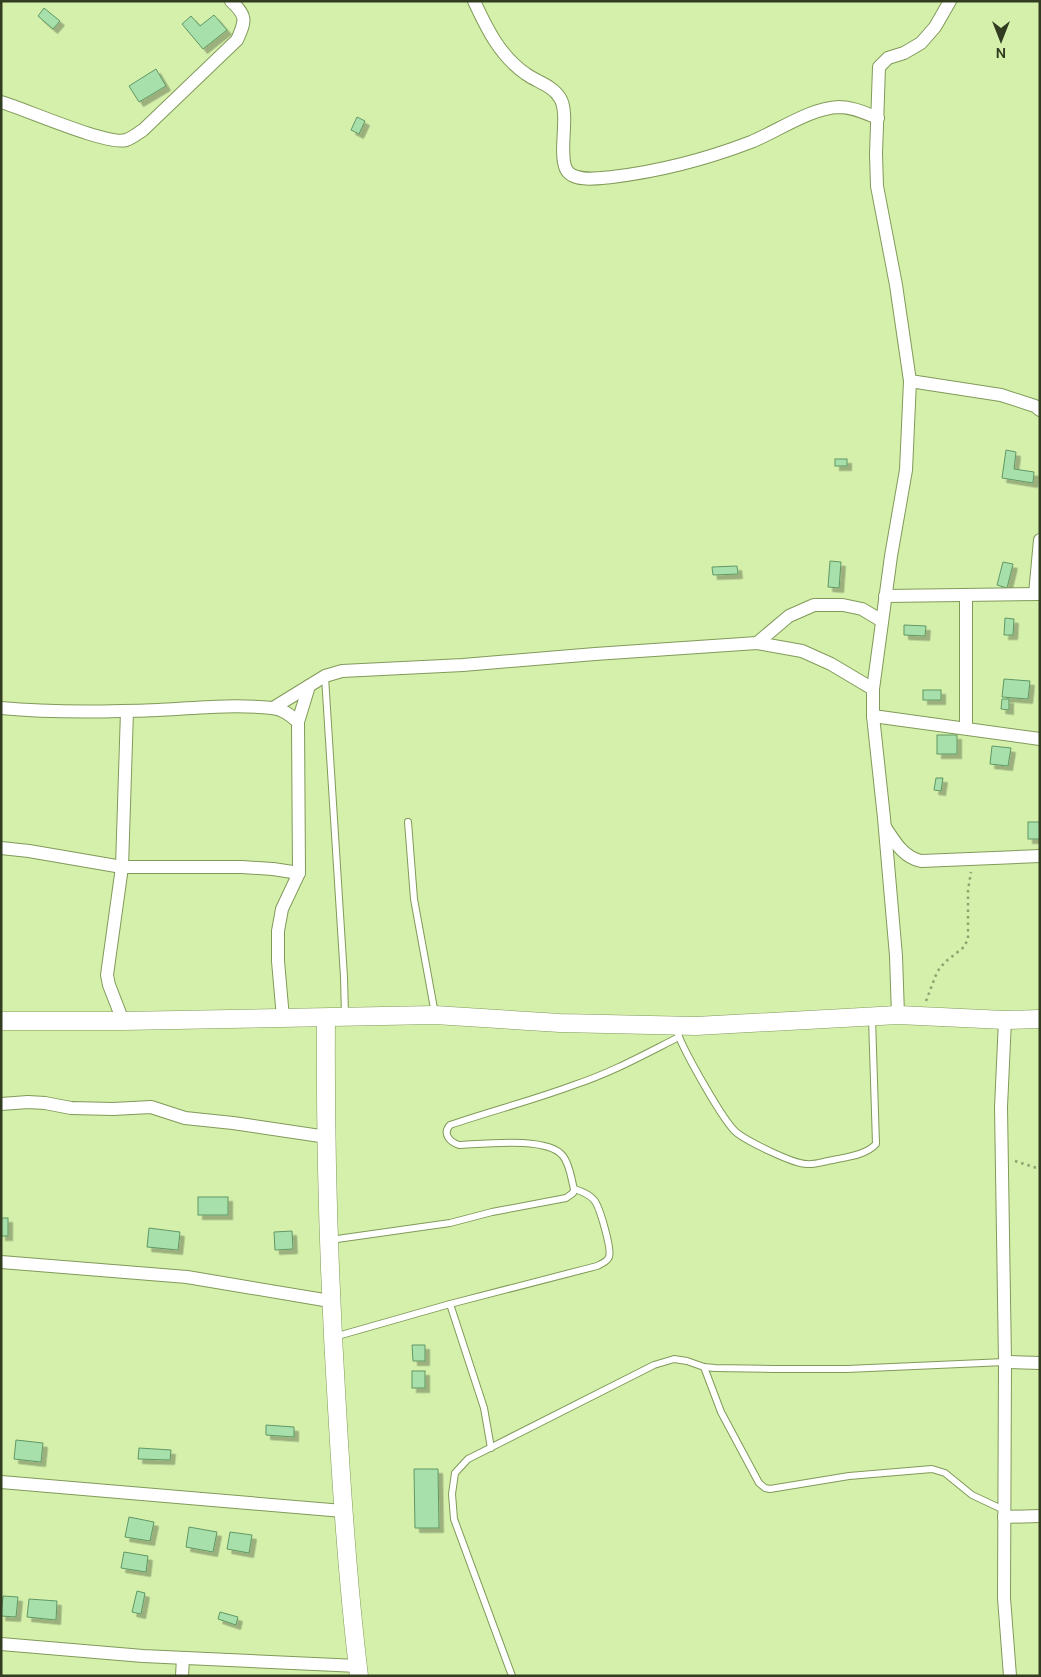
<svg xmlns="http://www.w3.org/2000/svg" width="1041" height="1677" font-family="'DM Sans',sans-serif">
  <defs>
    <filter id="shadow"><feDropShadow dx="4.5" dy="4.5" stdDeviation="0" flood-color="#0004"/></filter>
  </defs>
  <rect width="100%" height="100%" fill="#d4f0ab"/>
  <!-- building -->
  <g fill="#a7e0aa" stroke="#619765" filter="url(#shadow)">
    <polygon points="44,8 60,21 53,29 38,16"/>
    <polygon points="214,15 227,30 203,49 182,24 191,16 200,26"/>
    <polygon points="156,69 166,86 139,102 129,86"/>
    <polygon points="357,117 365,121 359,134 351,130"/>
    <polygon points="1006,450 1016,452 1014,469 1034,472 1033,483 1002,478"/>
    <rect x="835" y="459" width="12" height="7"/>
    <polygon points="830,561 841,562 839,588 828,587"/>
    <polygon points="1003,562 1013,564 1007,588 997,585"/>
    <polygon points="737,566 738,574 713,575 712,567"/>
    <polygon points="1005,618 1014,619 1013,635 1004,635"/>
    <polygon points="904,625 926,626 925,636 904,635"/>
    <polygon points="1004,679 1030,681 1028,699 1002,697"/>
    <rect x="923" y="690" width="18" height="10"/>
    <polygon points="1002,699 1009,699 1009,710 1001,709"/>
    <rect x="937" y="735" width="20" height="19"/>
    <polygon points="992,746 1011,748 1008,766 990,764"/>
    <polygon points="936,778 943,778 941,791 934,790"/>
    <rect x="1028" y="822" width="12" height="17"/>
    <rect x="198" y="1197" width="30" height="18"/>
    <rect x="1" y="1218" width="7" height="18"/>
    <polygon points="149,1228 180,1232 178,1250 147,1247"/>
    <polygon points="292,1231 293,1249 275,1250 274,1232"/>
    <polygon points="412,1345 425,1345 425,1361 413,1361"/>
    <rect x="412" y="1371" width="13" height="17"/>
    <polygon points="266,1425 294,1427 294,1437 266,1435"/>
    <polygon points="16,1440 43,1443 41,1462 14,1459"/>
    <polygon points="139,1448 171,1450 170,1460 138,1459"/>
    <polygon points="414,1469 438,1469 439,1528 415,1528"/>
    <polygon points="129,1517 154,1522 150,1541 125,1537"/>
    <polygon points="189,1527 217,1532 213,1552 186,1547"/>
    <polygon points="230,1532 252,1535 249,1553 227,1549"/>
    <polygon points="124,1552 148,1556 146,1572 121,1568"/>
    <polygon points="137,1591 145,1593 141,1614 132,1612"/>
    <polygon points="3,1596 18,1597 16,1617 1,1616"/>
    <polygon points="29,1599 57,1601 56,1620 27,1617"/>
    <polygon points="220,1612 238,1617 236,1625 218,1619"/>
  </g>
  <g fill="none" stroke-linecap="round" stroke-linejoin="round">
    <!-- lane casing -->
    <g stroke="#819a59" stroke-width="8">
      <g id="lane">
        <polyline points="325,677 344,977 345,1016"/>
        <polyline points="408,822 414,899 435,1014"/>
        <path d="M678,1034C684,1051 724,1123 737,1133C749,1142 793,1164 807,1164C815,1165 825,1161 833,1160C847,1157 866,1155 876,1144L872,1018"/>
        <path d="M330,1240L450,1223L492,1212L566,1198L573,1193L574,1189C571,1178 570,1165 563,1156C548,1136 482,1144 459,1145C450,1142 442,1134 450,1125C491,1111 534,1100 574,1085C611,1073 645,1054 679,1037"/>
        <polyline points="450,1304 484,1408 491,1448"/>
        <path d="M334,1337L450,1304L597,1266C601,1264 607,1262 609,1257C612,1250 600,1207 594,1200C589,1194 581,1191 574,1189"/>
        <polyline points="704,1367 721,1412 759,1483 765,1488 770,1489 849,1476 932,1469 945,1473 972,1495 1004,1510"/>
        <polyline points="512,1676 454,1519 452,1494 455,1473 468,1459 654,1365 674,1359 687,1361 704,1367 715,1368 773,1369 847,1369 1005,1362"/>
      </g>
    </g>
    <!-- street casing -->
    <g stroke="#819a59" stroke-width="14">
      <g id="street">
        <path d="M474,1C487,29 500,56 526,74C537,82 552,85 560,98C570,114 558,152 566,169C573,183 600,178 612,177C662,171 704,160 751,142C778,131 810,108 839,107C853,107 865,113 878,118"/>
        <path d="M1,102C25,109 108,146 126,140C132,138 138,133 143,130L237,40C246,20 247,16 231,1"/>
        <polyline points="910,381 1001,395 1035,406 1040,410"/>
        <polyline points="1035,594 1040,540"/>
        <polyline points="885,596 1040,594"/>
        <polyline points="757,643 789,616 814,605 843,605 862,609 882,621"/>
        <path d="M1,708C53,713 106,712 158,710C195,708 234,704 272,708C283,709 290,715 298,722L299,873L282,909L278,931V961L283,1018"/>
        <polyline points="273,708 325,676 342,671 463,665 595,654 757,643 802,651 831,664 873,689"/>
        <polyline points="873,716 1040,739"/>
        <polyline points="298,722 309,686"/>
        <polyline points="966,728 966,595"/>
        <path d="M885,827C895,842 903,857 921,861L1040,856"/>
        <polyline points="1,848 29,851 122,867 242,867 273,869 299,873"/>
        <polyline points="898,1015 896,956 884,818 873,716 873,689 891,556 906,470 910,381 896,285 877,186 876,154 879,67 888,58 904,53 921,43 935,27 950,1"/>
        <polyline points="1005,1020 1001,1107 1005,1362 1004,1598 1010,1676"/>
        <polyline points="123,1021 109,985 107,975 122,867 127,711"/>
        <polyline points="1,1104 28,1102 45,1103 71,1108 113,1109 151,1107 185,1118 233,1123 327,1137"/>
        <polyline points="1,1262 187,1277 330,1301"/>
        <polyline points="1005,1362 1040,1363"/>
        <polyline points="1,1482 343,1511"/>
        <polyline points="1004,1517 1040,1516"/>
        <polyline points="1,1644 143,1656 358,1666"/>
        <polyline points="182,1676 183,1658"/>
      </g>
    </g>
    <!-- secondary casing -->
    <g stroke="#819a59" stroke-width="19">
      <g id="secondary">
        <path d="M326,1018C325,1148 329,1278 337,1408C342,1497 348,1587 359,1676"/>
        <polyline points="1,1021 123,1021 435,1015 560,1023 696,1026 898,1015 1005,1020 1040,1019"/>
      </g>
    </g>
    <!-- path -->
    <g stroke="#8ea26f" stroke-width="2.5" stroke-dasharray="2.5 4" stroke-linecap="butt">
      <polyline points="926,1001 937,972 945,962 964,947 968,939 968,890 971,872"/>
      <polyline points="1015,1161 1040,1169"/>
    </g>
    <!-- lane -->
    <use href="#lane" stroke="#fff" stroke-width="6"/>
    <!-- street -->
    <use href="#street" stroke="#fff" stroke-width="12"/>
    <!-- secondary -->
    <use href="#secondary" stroke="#fff" stroke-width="18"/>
  </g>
  <!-- border -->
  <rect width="1041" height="1677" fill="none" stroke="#313c20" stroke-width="5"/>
  <!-- north arrow -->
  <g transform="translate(1001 40) rotate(180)" stroke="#d4f0ab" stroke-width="4" paint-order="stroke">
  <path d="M0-4L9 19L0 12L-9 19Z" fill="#313c20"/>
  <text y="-8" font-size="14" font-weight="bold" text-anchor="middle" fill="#313c20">N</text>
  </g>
</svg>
